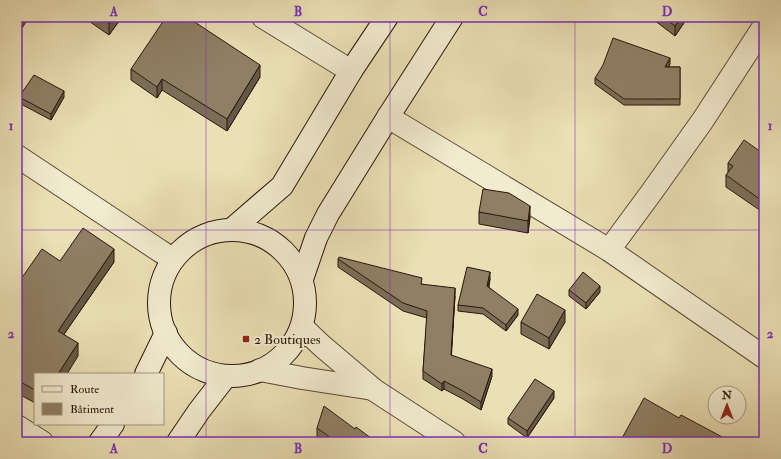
<svg xmlns="http://www.w3.org/2000/svg" width="781" height="459" font-family="'IM FELL Double Pica',serif">
  <rect width="100%" height="100%" fill="#ebe0b5"/>
  <filter id="stains"><feTurbulence type="fractalNoise" baseFrequency=".005" numOctaves="4"/><feColorMatrix values="0 0 0 0 .2 0 0 0 0 .09 0 0 0 0 .02 0 0 0 .5 -.17"/></filter>
  <radialGradient id="worn" r=".72"><stop offset=".6" stop-color="#630" stop-opacity="0"/><stop offset="1" stop-color="#630" stop-opacity=".3"/></radialGradient>
  <g fill="none" stroke-linecap="round" stroke-linejoin="round">
    <!-- minor casing -->
    <g stroke="#5b4836" stroke-width="24">
      <g id="minor">
        <polyline points="263,17 351,71"/>
        <polyline points="388,117 609,250 764,357"/>
        <polyline points="609,250 651,193 703,120 764,26"/>
        <polyline points="17,426 42,442"/>
      </g>
    </g>
    <!-- tertiary casing -->
    <g stroke="#5b4836" stroke-width="24">
      <g id="tertiary">
        <polyline points="17,156 160,251 173,259"/>
        <polyline points="302,327 322,346 374,390 454,442"/>
        <polyline points="260,370 302,378 373,389"/>
      </g>
    </g>
    <!-- secondary casing -->
    <g stroke="#2b160c" stroke-width="24">
      <g id="secondary">
        <polyline points="231,230 282,186 351,71 387,17"/>
        <circle cx="232" cy="303" r="73"/>
        <polyline points="302,279 316,238 328,214 388,117 452,17"/>
        <polyline points="146,374 166,333"/>
        <polyline points="100,442 113,424"/>
        <polyline points="178,442 199,411 226,376"/>
      </g>
    </g>
    <!-- minor -->
    <use href="#minor" stroke="#f2ebcf" stroke-width="22"/>
    <!-- tertiary -->
    <use href="#tertiary" stroke="#f2ebcf" stroke-width="22"/>
    <!-- secondary -->
    <use href="#secondary" stroke="#f2ebcf" stroke-width="22"/>
  </g>
  <!-- wall -->
  <g fill="#7b6d56" stroke="#2b160c">
    <polygon points="83,17 122,17 109,35"/>
    <polygon points="650,17 688,17 675,36"/>
    <polygon points="670,64 668,67 680,67 680,105 624,105 595,84 595,78"/>
    <polygon points="131,69 260,77 227,131 162,90 157,98 131,80"/>
    <polygon points="19,97 64,97 51,120 19,103"/>
    <polygon points="764,154 761,211 726,187 726,175 728,173 728,163"/>
    <polygon points="479,212 530,217 528,233 479,224"/>
    <polygon points="338,259 422,284 455,296 451,355 492,376 481,410 463,399 444,389 442,391 423,379 423,371 427,318 403,311 338,267"/>
    <polygon points="60,261 114,262 64,334 78,356 35,374 35,403 17,393 17,276 21,279"/>
    <polygon points="490,279 489,287 518,315 506,331 483,314 458,311 458,305"/>
    <polygon points="569,290 600,292 586,309 569,296"/>
    <polygon points="521,322 565,322 549,349 521,334"/>
    <polygon points="554,398 527,438 508,424 508,418"/>
    <polygon points="317,428 375,442 326,442 317,436"/>
  </g>
  <!-- shaded-wall -->
  <g fill="#645946" stroke="#2b160c">
    <polygon points="22,17 29,17 17,36 17,25"/>
    <polygon points="114,17 122,17 109,35 109,23"/>
    <polygon points="681,17 688,17 675,36 675,26"/>
    <polygon points="670,58 670,64 665,74 665,67"/>
    <polygon points="260,65 260,77 227,131 227,119"/>
    <polygon points="162,79 162,90 157,98 157,87"/>
    <polygon points="64,91 64,97 51,120 51,114"/>
    <polygon points="764,196 764,208 761,211 761,200"/>
    <polygon points="530,206 530,217 528,233 528,221"/>
    <polygon points="114,249 114,262 58,343 58,331"/>
    <polygon points="490,272 490,279 487,292 487,286"/>
    <polygon points="600,286 600,292 586,309 586,303"/>
    <polygon points="455,288 455,296 451,363 451,355"/>
    <polygon points="518,309 518,315 506,331 506,325"/>
    <polygon points="565,310 565,322 549,349 549,338"/>
    <polygon points="78,343 78,356 67,374 58,374"/>
    <polygon points="492,369 492,376 481,410 481,402"/>
    <polygon points="444,381 444,389 442,391 442,384"/>
    <polygon points="554,391 554,398 527,438 527,431"/>
  </g>
  <!-- building -->
  <g fill="#8f7f64" stroke="#2b160c">
    <polygon points="17,17 22,17 17,25"/>
    <polygon points="100,17 114,17 109,23"/>
    <polygon points="166,17 187,17 260,65 227,119 162,79 157,87 131,69"/>
    <polygon points="663,17 681,17 675,26"/>
    <polygon points="613,38 670,58 665,67 680,67 680,99 624,99 595,78 603,65"/>
    <polygon points="34,75 64,91 51,114 19,97"/>
    <polygon points="744,140 764,154 764,196 761,200 726,175 733,166 728,163"/>
    <polygon points="483,189 509,193 530,206 528,221 479,212"/>
    <polygon points="83,228 114,249 58,331 78,343 58,374 35,374 35,390 17,380 17,276 21,279 42,249 60,261"/>
    <polygon points="339,257 422,278 421,284 455,288 451,355 492,369 481,402 463,391 444,381 442,384 423,371 427,311 403,303 338,259"/>
    <polygon points="467,267 490,272 487,286 518,309 506,325 483,308 458,305"/>
    <polygon points="583,272 600,286 586,303 569,290"/>
    <polygon points="537,294 565,310 549,338 521,322"/>
    <polygon points="535,379 554,391 527,431 508,418"/>
    <polygon points="644,398 679,418 681,415 726,439 724,442 620,442"/>
    <polygon points="324,406 355,429 356,427 375,441 374,442 337,442 317,428"/>
  </g>
  <!-- grid -->
  <path fill="none" stroke="#7b2cbf" stroke-width="1" stroke-opacity="0.55" d="M206,17V442M390,17V442M575,17V442M17,230H764"/>
  <!-- markers -->
  <rect fill="#8f2418" stroke="#f2ebcf" stroke-width="1.5" x="242" y="335" width="8" height="8" rx="2"/>
  <g text-anchor="middle" stroke-width="4" stroke-linejoin="round" paint-order="stroke">
    <!-- poi labels -->
    <g font-size="14" fill="#2b160c" stroke="#f2ebcf" text-anchor="start">
      <text x="254" y="344">2 Boutiques</text>
    </g>
  </g>
  <!-- margin -->
  <rect width="781" height="459" fill="none" stroke="#ebe0b5" stroke-width="44"/>
  <!-- legend -->
  <rect x="34" y="373" width="130" height="52" fill="#f2ebcf" stroke="#a29681"/>
  <rect x="42" y="386" width="20" height="6" fill="#f2ebcf" stroke="#a29681"/>
  <text x="70" y="393" font-size="12" fill="#2b160c">Route</text>
  <rect x="42" y="403" width="20" height="12" fill="#8f7f64" stroke="#a29681"/>
  <text x="70" y="413" font-size="12" fill="#2b160c">Bâtiment</text>
  <!-- north arrow -->
  <g transform="translate(727 405)"><circle r="19" fill="#f2ebcf" stroke="#a29681"/>
  <path d="M0-3L7 15L0 10L-7 15Z" fill="#8f2418"/>
  <text y="-6" font-size="11" font-weight="bold" text-anchor="middle" fill="#2b160c">N</text>
  </g>
  <rect x="22" y="22" width="737" height="415" fill="none" stroke="#7b2cbf" stroke-width="1.5"/>
  <g font-size="13" text-anchor="middle" font-weight="bold" fill="#7b2cbf">
    <text x="114" y="16">A</text>
    <text x="298" y="16">B</text>
    <text x="483" y="16">C</text>
    <text x="667" y="16">D</text>
    <text x="11" y="130">1</text>
    <text x="770" y="130">1</text>
    <text x="11" y="338">2</text>
    <text x="770" y="338">2</text>
    <text x="114" y="453">A</text>
    <text x="298" y="453">B</text>
    <text x="483" y="453">C</text>
    <text x="667" y="453">D</text>
  </g>
  <rect width="100%" height="100%" filter="url(#stains)"/>
  <rect width="100%" height="100%" fill="url(#worn)"/>
</svg>
